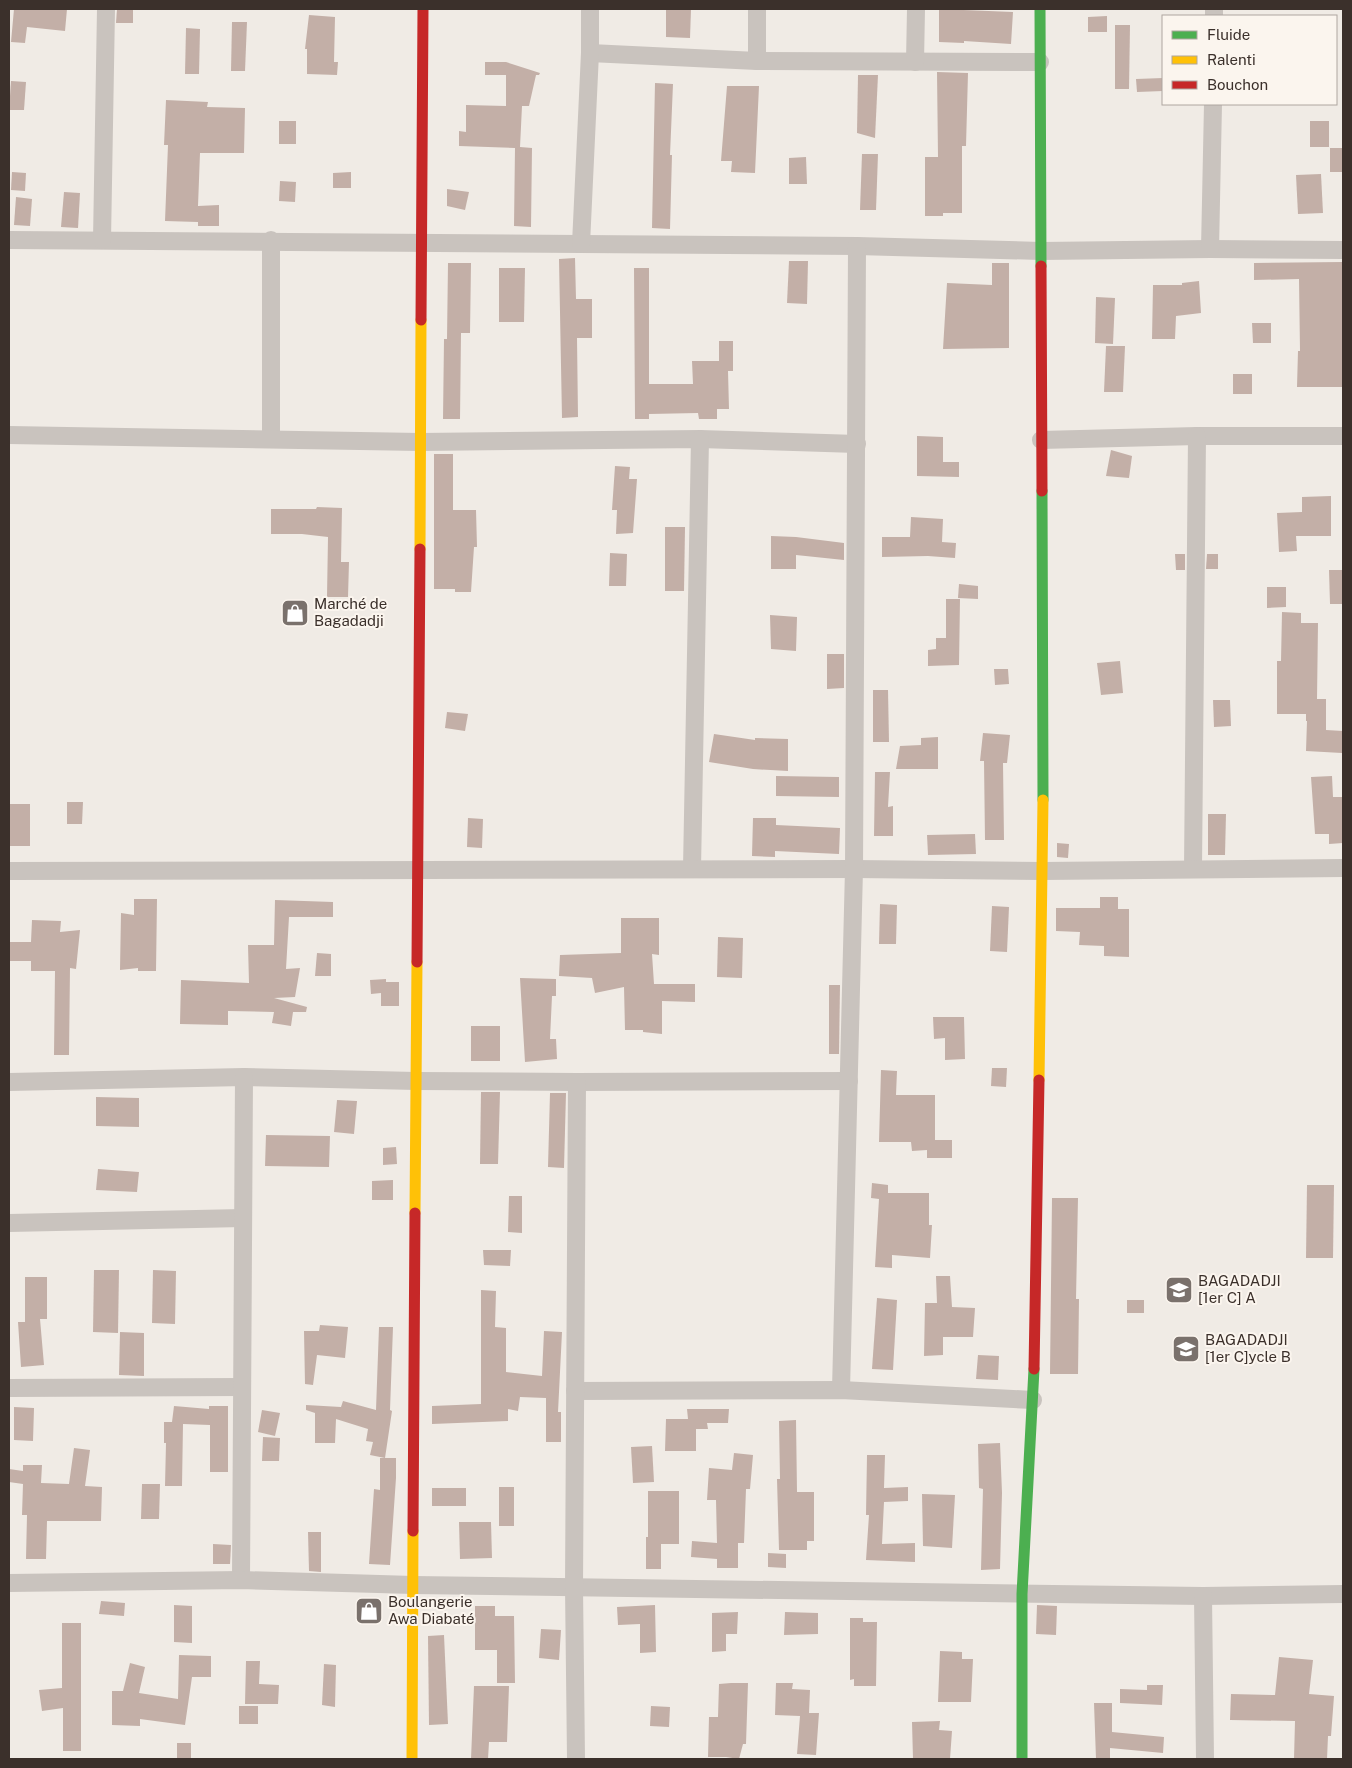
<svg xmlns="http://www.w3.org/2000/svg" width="1352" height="1768" font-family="'Public Sans',sans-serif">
  <rect width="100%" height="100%" fill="#f0ebe5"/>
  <!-- building -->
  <g fill="#c3afa7">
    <polygon points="14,9 67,9 65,31 27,27 25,43 11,42"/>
    <polygon points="117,9 133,9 133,23 116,23"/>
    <polygon points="666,9 691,9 690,38 666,37"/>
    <polygon points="939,9 1013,12 1011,44 964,41 964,43 939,42"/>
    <polygon points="309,15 335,17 334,62 338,62 337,75 307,74 307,49 305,49"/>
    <polygon points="1107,16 1107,32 1088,32 1088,17"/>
    <polygon points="232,22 247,22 245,71 231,71"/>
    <polygon points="1115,25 1130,25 1129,89 1115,89"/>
    <polygon points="186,28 200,29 199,74 185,74"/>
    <polygon points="485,62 506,62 540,73 539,75 536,75 529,106 522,106 520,147 532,148 531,227 514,226 515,148 459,146 459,131 466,132 466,105 506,106 506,75 485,75"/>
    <polygon points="937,72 968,73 966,146 962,146 962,213 943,213 943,216 925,216 925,157 938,157"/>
    <polygon points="858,75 878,75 875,138 857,133"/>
    <polygon points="1163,78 1163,91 1137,92 1136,79"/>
    <polygon points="11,81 26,82 24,110 9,110"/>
    <polygon points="655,83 673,84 670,155 672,155 670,229 652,228"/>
    <polygon points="727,86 759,86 755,173 731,172 732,161 721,161"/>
    <polygon points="166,100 208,102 207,107 245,108 244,153 200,153 198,206 219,205 219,226 198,226 198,222 165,221 168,145 164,145"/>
    <rect x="279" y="121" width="17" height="23"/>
    <rect x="1310" y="121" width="19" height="26"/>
    <rect x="1330" y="148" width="13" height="24"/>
    <polygon points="862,154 878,154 876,210 860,210"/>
    <polygon points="806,157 807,184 789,184 789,158"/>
    <polygon points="12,172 26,173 25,191 11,190"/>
    <polygon points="351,172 351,188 333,188 333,173"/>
    <polygon points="1321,174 1323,213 1298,214 1296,175"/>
    <polygon points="280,181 296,182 295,202 279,201"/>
    <polygon points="447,189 469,192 465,210 447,206"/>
    <polygon points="64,192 80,193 78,228 61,227"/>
    <polygon points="16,197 32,199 30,226 14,225"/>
    <polygon points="575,258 576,299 592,299 592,338 577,338 578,417 562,418 559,259"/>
    <polygon points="789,261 808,261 807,304 787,303"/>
    <polygon points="1343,262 1343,387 1297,387 1298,351 1300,351 1299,279 1254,280 1254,263"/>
    <polygon points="448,263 471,263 470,333 461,333 460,419 443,419 444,339 447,339"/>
    <polygon points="992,263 1009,263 1009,348 943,349 947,283 992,285"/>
    <polygon points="499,268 525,268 524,322 499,322"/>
    <polygon points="634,268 649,268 649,384 693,384 692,361 719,361 719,341 733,341 733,371 728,371 729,409 717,409 717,419 699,419 698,413 649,414 649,419 635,419"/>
    <polygon points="1199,281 1201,313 1176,316 1175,339 1152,339 1153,285 1182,285 1182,283"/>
    <polygon points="1096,297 1115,298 1113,344 1095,343"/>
    <polygon points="1252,323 1271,323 1271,343 1253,343"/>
    <polygon points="1106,346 1125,346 1123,392 1104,392"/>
    <rect x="1233" y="374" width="19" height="20"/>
    <polygon points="917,436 943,437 943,462 959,462 959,477 917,476"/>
    <polygon points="1111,450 1132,456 1129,478 1106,476"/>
    <polygon points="434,454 453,454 453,510 476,510 477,547 474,547 471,592 455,592 455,589 434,589"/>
    <polygon points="615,466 630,467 629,479 637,479 633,533 616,534 617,510 612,510"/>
    <polygon points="1331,496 1331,536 1296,536 1297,551 1279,552 1277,513 1302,512 1302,497"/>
    <polygon points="317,507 342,508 341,562 349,562 348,597 327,597 328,537 302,534 271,534 271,509 316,509"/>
    <polygon points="911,517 943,519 942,542 956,543 955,558 928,556 882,557 882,537 910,537"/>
    <polygon points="665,527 685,527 684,591 665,591"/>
    <polygon points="771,536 796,537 844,543 844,560 796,555 796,569 771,569"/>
    <polygon points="610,553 627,554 626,586 609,586"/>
    <polygon points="1175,554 1185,554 1185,570 1176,570"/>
    <polygon points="1207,554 1218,554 1218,569 1206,569"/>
    <polygon points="1329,570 1343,570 1343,604 1330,604"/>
    <polygon points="959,584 978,586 978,599 958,598"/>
    <polygon points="1267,587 1286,587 1286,607 1267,608"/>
    <polygon points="946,599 960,599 959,665 928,666 928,650 936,649 936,638 946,638"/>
    <polygon points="1282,612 1301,613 1301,623 1318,623 1317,699 1326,699 1326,730 1343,731 1342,753 1306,751 1307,721 1306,721 1306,714 1277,714 1277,661 1281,661"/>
    <polygon points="770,615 797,617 796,651 771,649"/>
    <polygon points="827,654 844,654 844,688 827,689"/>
    <polygon points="1120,661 1123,693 1101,695 1097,663"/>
    <polygon points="994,669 1008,669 1009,684 995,685"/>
    <polygon points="873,690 888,690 889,742 873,742"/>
    <polygon points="1213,700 1230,700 1231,726 1214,727"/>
    <polygon points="447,712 468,714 465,731 445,728"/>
    <polygon points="983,733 1010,735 1007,763 1003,763 1004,840 985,840 984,761 980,761"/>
    <polygon points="714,734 755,740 755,738 788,739 788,771 753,769 709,762"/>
    <polygon points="938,737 938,769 896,769 900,746 921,745 921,738"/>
    <polygon points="875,772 890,772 888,807 893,806 893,836 874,836"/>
    <polygon points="776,776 839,777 839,797 776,796"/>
    <polygon points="1332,776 1333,797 1342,797 1343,843 1329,844 1329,834 1315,834 1311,777"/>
    <polygon points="67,802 83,802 82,824 67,824"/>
    <rect x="9" y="804" width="21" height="42"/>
    <polygon points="1208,814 1226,814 1225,855 1208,855"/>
    <polygon points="468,818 483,819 482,848 467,847"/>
    <polygon points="753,818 776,818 776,825 840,828 839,854 775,851 775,857 752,856"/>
    <polygon points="975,834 976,854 928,855 927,835"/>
    <polygon points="1057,843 1069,844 1068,858 1057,857"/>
    <polygon points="1100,897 1118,897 1118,909 1129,909 1129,957 1104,956 1104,946 1079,945 1080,932 1056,931 1056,908 1100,908"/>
    <polygon points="134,899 157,899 156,971 138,971 138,968 120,970 121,913 134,915"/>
    <polygon points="275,900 333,902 333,917 289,917 286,969 300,968 295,997 274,998 307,1007 306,1012 293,1012 291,1026 272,1023 274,1012 228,1011 228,1025 180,1024 181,980 249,983 248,945 274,945"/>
    <polygon points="880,904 897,905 896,944 879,944"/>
    <polygon points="992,906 1009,907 1007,952 990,951"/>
    <polygon points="621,918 659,918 659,955 652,954 654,984 695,984 695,1002 662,1001 662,1034 643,1032 643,1030 625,1030 624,987 595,993 592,978 559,976 560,955 621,953"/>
    <polygon points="32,920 61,921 60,932 80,930 76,969 70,968 69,1055 54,1055 55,971 31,971 31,961 9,961 9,942 31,942"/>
    <polygon points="718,937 743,938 742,978 717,977"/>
    <polygon points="317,953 331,954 331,976 315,976"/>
    <polygon points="520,978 556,979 556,996 552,996 550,1039 556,1039 557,1059 525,1062"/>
    <polygon points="386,979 386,982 399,982 399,1006 381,1006 381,993 371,994 370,980"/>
    <polygon points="829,985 840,985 839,1054 829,1054"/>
    <polygon points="933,1017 964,1017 965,1059 945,1060 945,1038 934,1039"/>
    <rect x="471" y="1026" width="29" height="35"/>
    <polygon points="992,1068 1007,1068 1006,1087 991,1086"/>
    <polygon points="881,1070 897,1071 896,1095 935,1095 935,1140 952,1140 952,1158 927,1158 927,1150 912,1151 911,1142 879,1142"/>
    <polygon points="481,1092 500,1092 498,1164 480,1164"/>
    <polygon points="550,1093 566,1093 564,1168 548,1167"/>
    <polygon points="96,1097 139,1098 139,1127 96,1126"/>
    <polygon points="337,1100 357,1101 354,1134 334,1132"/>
    <polygon points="266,1135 330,1136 329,1167 265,1166"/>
    <polygon points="396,1147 397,1164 383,1165 383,1148"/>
    <polygon points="98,1169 139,1172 137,1192 96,1190"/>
    <polygon points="393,1180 393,1200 372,1200 372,1181"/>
    <polygon points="872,1183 888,1185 888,1193 929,1193 929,1225 932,1225 930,1258 892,1255 892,1268 875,1267 879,1199 871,1198"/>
    <polygon points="1307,1185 1334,1185 1333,1258 1306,1258"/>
    <polygon points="509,1196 522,1196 522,1233 508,1232"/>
    <polygon points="1052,1198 1078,1198 1076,1299 1079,1299 1078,1374 1050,1374"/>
    <polygon points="483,1250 511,1250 510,1266 484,1265"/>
    <polygon points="94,1270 119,1270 118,1333 93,1332"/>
    <polygon points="153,1270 176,1271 175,1324 152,1323"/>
    <polygon points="936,1276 950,1276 952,1307 975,1308 973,1337 943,1337 943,1355 924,1356 925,1303 937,1303"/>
    <polygon points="25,1277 47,1277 47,1319 40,1319 44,1365 21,1367 18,1322 25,1322"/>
    <polygon points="481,1290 496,1291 495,1327 506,1328 506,1372 542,1376 544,1331 562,1332 558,1412 561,1412 561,1442 546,1442 546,1398 520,1397 518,1411 508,1409 508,1421 432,1424 432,1406 481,1404"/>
    <polygon points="877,1298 897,1300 893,1370 872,1369"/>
    <rect x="1127" y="1300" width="17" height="13"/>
    <polygon points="320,1325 348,1327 345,1358 317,1355 313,1385 305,1384 304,1331 319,1331"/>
    <polygon points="379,1327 393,1327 390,1410 392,1411 385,1458 370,1455 373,1442 366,1441 368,1429 336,1419 335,1443 315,1443 315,1413 306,1410 306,1405 341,1407 343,1401 376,1410"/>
    <polygon points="120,1332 144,1333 144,1376 119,1375"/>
    <polygon points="978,1355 999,1356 998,1380 976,1379"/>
    <polygon points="174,1406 209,1409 209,1406 228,1406 228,1472 210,1472 210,1425 183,1424 182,1486 165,1486 166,1443 164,1443 164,1422 172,1422"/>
    <polygon points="14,1407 34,1408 33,1441 14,1440"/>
    <polygon points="687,1409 729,1409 728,1423 707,1423 708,1429 696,1429 696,1451 665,1451 666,1419 688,1419"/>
    <polygon points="262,1410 280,1413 275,1436 258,1432"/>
    <polygon points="796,1420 797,1492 814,1492 814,1541 807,1541 807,1550 779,1550 777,1479 780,1479 779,1421"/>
    <polygon points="263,1437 280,1438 279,1461 262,1461"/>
    <polygon points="1000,1443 1002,1493 1000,1569 981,1570 983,1489 979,1488 978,1444"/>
    <polygon points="652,1446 654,1482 633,1483 631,1447"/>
    <polygon points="74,1448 90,1450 85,1486 102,1487 101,1521 47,1521 46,1559 26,1559 27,1515 22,1515 23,1484 9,1482 9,1469 23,1471 23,1465 42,1465 41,1483 69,1484"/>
    <polygon points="734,1453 753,1455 750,1489 746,1489 744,1543 738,1543 738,1568 717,1568 717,1559 691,1557 692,1541 717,1543 716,1500 707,1500 709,1468 732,1470"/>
    <polygon points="867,1455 885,1455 884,1488 908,1487 908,1501 884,1502 882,1544 915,1543 915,1562 866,1560 869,1515 866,1515"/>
    <polygon points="380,1458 396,1458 396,1478 390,1565 369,1564 374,1489 380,1490"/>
    <polygon points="142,1484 160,1484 159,1519 141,1519"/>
    <rect x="499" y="1487" width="15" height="39"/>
    <rect x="432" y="1488" width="34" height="18"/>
    <polygon points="648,1491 679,1491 679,1544 661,1544 661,1569 646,1569 646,1537 648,1537"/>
    <polygon points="922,1494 955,1495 952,1548 923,1546"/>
    <polygon points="459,1522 491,1522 492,1558 460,1559"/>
    <polygon points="308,1532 321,1532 321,1572 309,1571"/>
    <polygon points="213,1544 231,1545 230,1564 213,1564"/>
    <polygon points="768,1553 786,1554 786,1568 768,1567"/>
    <polygon points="101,1601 125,1603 124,1616 99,1614"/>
    <polygon points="174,1605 192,1606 192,1643 174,1642"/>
    <polygon points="655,1605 656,1652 640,1653 640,1624 618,1625 617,1607"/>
    <polygon points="1037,1605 1057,1606 1056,1635 1036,1634"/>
    <polygon points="475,1606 495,1606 495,1616 514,1616 515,1683 497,1683 497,1650 475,1650"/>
    <polygon points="738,1612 737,1634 726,1634 726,1651 712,1652 712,1613"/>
    <polygon points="785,1612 818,1613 818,1634 784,1635"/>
    <polygon points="850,1618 863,1618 863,1622 877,1622 876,1686 854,1686 854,1679 850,1680"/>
    <polygon points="62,1623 81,1623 81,1751 63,1751 63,1708 42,1711 39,1690 62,1688"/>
    <polygon points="541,1629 561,1630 559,1660 539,1658"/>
    <polygon points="444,1635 448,1724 429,1725 428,1636"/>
    <polygon points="940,1651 962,1652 962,1659 973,1659 971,1702 938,1702"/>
    <polygon points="179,1655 211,1656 211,1677 192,1677 185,1725 140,1719 140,1726 112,1725 112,1691 123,1691 130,1663 145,1667 139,1693 178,1699"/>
    <polygon points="1279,1657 1313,1660 1309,1694 1334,1696 1331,1736 1328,1736 1327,1759 1294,1759 1295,1721 1230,1720 1231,1694 1275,1695"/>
    <polygon points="246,1661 260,1661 259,1684 279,1685 278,1704 245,1704"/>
    <polygon points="324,1664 336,1665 335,1707 322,1705"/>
    <polygon points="731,1683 748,1683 746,1744 743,1744 739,1759 726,1757 708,1757 709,1717 718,1717 719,1684"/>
    <polygon points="776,1683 793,1683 792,1689 810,1690 809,1713 819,1713 816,1755 797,1754 800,1716 775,1715"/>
    <polygon points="1147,1685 1163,1685 1162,1705 1120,1703 1120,1689 1147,1690"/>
    <polygon points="474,1686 509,1686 507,1742 489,1742 488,1759 471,1759"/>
    <polygon points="1094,1703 1112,1703 1112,1732 1164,1737 1163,1753 1110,1748 1110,1759 1096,1759"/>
    <rect x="239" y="1706" width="19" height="18"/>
    <polygon points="651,1706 670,1707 669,1727 650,1726"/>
    <polygon points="940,1721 939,1730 952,1731 950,1759 913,1759 912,1722"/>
    <rect x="177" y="1743" width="14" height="16"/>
  </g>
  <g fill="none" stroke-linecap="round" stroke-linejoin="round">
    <!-- street -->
    <g stroke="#c9c3be" stroke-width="18">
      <polyline points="757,9 757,61"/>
      <polyline points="1214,16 1214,9"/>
      <polyline points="590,53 757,61 1040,62"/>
      <polyline points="915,62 916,9"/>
      <polyline points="9,240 857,246 1041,251 1210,249 1343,250"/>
      <polyline points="102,240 106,9"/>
      <polyline points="271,240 271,439"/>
      <polyline points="581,244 590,53 590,9"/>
      <polyline points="1210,249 1213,104"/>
      <polyline points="9,435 420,442 700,439 857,444"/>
      <polyline points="1041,440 1197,436 1343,436"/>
      <polyline points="692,869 700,439"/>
      <polyline points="1193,869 1197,436"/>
      <polyline points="9,871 854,869 1043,871 1343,868"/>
      <polyline points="9,1082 244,1077 416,1081 577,1082 849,1081"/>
      <polyline points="9,1223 243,1218"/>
      <polyline points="9,1388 242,1387"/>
      <polyline points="841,1390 854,869 857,246"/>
      <polyline points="575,1391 841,1390 1033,1400"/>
      <polyline points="241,1580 244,1077"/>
      <polyline points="9,1583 241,1580 413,1585 1203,1596 1343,1594"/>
      <polyline points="1203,1596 1205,1759"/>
      <polyline points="576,1759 574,1587 577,1082"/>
    </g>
    <!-- fast -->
    <g stroke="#4caf50" stroke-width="11">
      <polyline points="1040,9 1041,266"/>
      <polyline points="1042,491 1043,800"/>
      <polyline points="1022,1759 1022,1594 1034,1369"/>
    </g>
    <!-- slow -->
    <g stroke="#ffc107" stroke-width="11">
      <polyline points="420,549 421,320"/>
      <polyline points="1039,1080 1043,800"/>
      <polyline points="415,1213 417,962"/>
      <polyline points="412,1759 413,1531"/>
    </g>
    <!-- jam -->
    <g stroke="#c62828" stroke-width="11">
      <polyline points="1041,266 1042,491"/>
      <polyline points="421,320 423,9"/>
      <polyline points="417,962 420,549"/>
      <polyline points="1034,1369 1039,1080"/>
      <polyline points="413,1531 415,1213"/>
    </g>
  </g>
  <!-- icons -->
  <defs>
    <g id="shop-square" transform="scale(1.4375)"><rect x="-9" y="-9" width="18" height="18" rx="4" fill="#7a716c" stroke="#fbf5ee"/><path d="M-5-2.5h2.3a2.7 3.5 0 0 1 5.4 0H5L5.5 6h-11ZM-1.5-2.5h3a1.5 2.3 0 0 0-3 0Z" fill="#fff"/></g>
    <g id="school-square" transform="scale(1.4375)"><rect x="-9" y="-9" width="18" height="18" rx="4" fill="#7a716c" stroke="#fbf5ee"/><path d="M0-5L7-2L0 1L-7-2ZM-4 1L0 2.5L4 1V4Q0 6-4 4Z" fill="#fff"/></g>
  </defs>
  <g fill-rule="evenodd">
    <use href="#shop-square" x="295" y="613"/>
    <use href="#school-square" x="1179" y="1290"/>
    <use href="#school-square" x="1186" y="1349"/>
    <use href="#shop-square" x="369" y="1611"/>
  </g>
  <g text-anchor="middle" stroke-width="4" stroke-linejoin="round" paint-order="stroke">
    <!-- poi labels -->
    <g font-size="15" fill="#3b302b" stroke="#fbf5ee" text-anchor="start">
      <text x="314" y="609">Marché de<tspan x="314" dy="17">Bagadadji</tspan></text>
      <text x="1198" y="1286">BAGADADJI<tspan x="1198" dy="17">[1er C] A</tspan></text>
      <text x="1205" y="1345">BAGADADJI<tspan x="1205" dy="17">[1er C]ycle B</tspan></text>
      <text x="388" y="1607">Boulangerie<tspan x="388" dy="17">Awa Diabaté</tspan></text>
    </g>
  </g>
  <!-- border -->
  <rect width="1352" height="1768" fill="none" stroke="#3b302b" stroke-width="20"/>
  <!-- legend -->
  <rect x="1162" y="15" width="175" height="90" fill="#fbf5ee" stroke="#aea6a0"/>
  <rect x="1172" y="31" width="25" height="8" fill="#4caf50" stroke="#aea6a0"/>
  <text x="1207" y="40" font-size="15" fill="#3b302b">Fluide</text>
  <rect x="1172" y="56" width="25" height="8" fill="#ffc107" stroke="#aea6a0"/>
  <text x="1207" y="65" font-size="15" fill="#3b302b">Ralenti</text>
  <rect x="1172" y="81" width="25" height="8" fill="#c62828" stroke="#aea6a0"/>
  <text x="1207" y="90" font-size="15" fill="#3b302b">Bouchon</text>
</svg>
